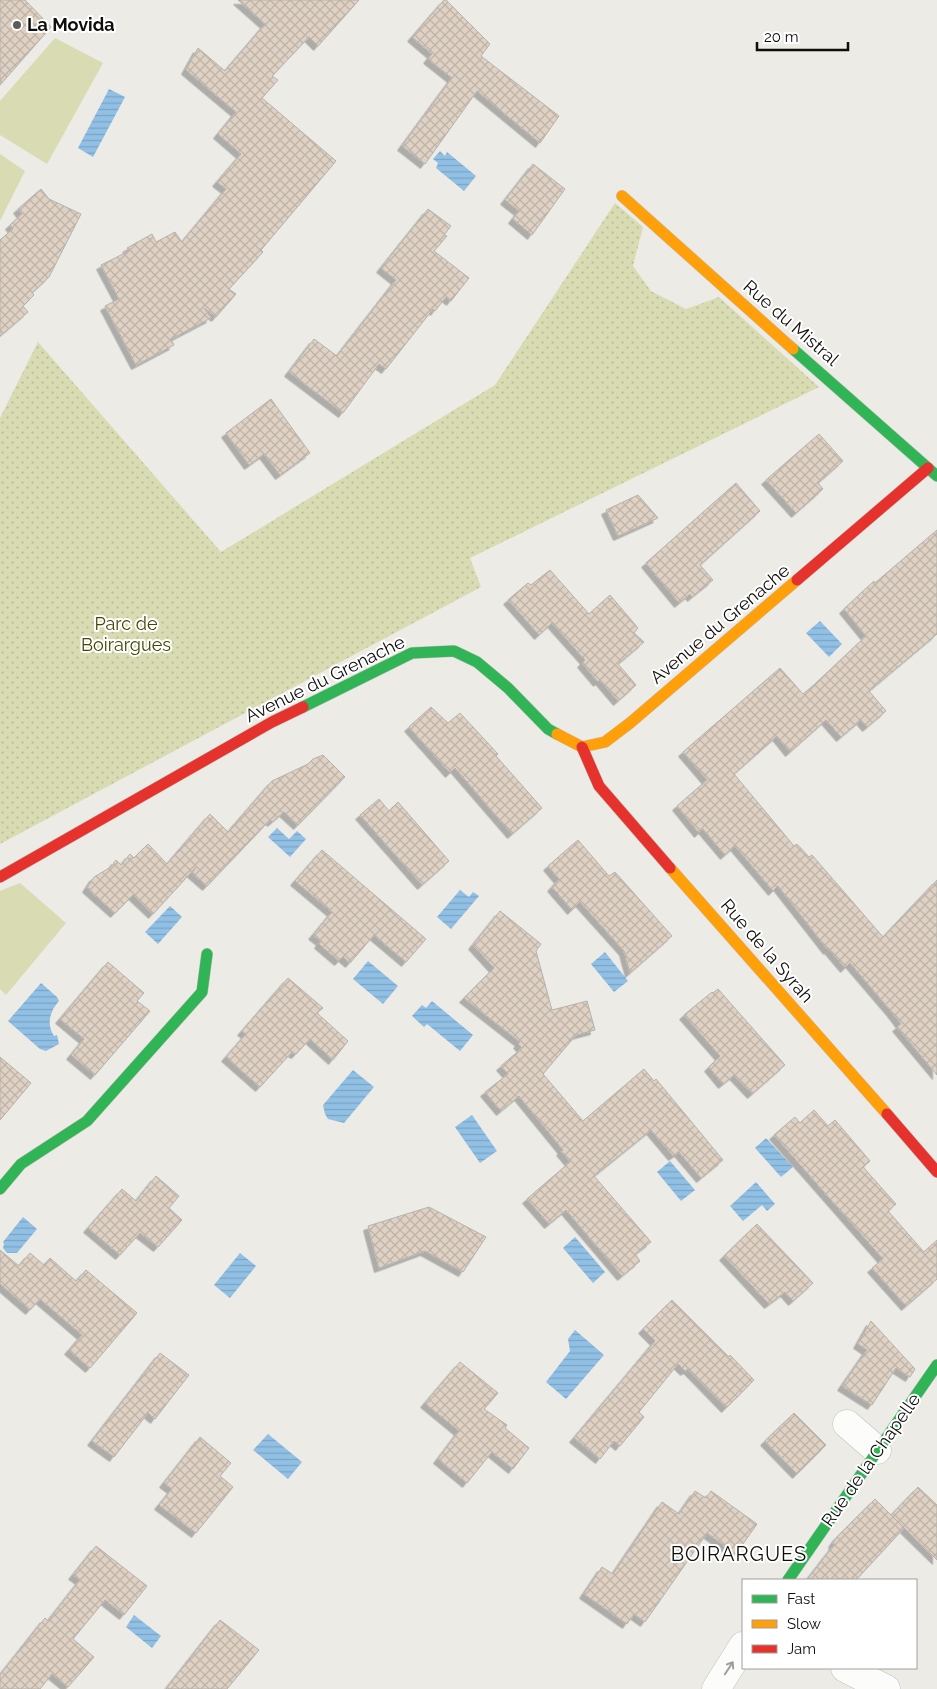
<svg xmlns="http://www.w3.org/2000/svg" width="937" height="1689" font-family="Raleway,sans-serif">
  <defs>
    <pattern id="park-dots" width="8" height="8" patternUnits="userSpaceOnUse" patternTransform="scale(1.25)"><rect width="8" height="8" fill="#d9dcb2"/><path d="M2 2h.1M6 6h.1" fill="none" stroke="#b9bc98" stroke-width="1.8" stroke-linecap="round"/></pattern>
    <pattern id="water-rules" width="6" height="5" patternUnits="userSpaceOnUse" patternTransform="scale(1.25)"><rect width="6" height="5" fill="#91c0e5"/><path d="M0 2.5h6" fill="none" stroke="#7ca4c3"/></pattern>
    <pattern id="building-cross-hatch" width="8" height="8" patternUnits="userSpaceOnUse" patternTransform="scale(1.25)"><rect width="8" height="8" fill="#dfd2c4"/><path d="M0 0l8 8M0 8l8-8" fill="none" stroke="#beb3a7"/></pattern>
    <filter id="shadow"><feDropShadow dx="-4.5" dy="4.5" stdDeviation="0" flood-color="#0004"/></filter>
  </defs>
  <rect width="100%" height="100%" fill="#ecebe6"/>
  <!-- green -->
  <g fill="#d9dcb2">
    <polygon points="55,38 103,63 47,164 0,135 0,101"/>
    <polygon points="0,154 25,171 0,221"/>
    <polygon points="20,883 66,923 6,995 0,989 0,891"/>
  </g>
  <!-- park -->
  <polygon fill="url(#park-dots)" points="615,203 643,227 633,266 651,291 686,309 719,297 819,387 470,558 481,587 0,844 0,418 38,342 221,552 495,385"/>
  <!-- water -->
  <g fill="url(#water-rules)">
    <polygon points="109,89 125,97 93,157 78,148"/>
    <polygon points="440,151 445,156 447,152 476,176 464,191 436,168 438,163 433,159"/>
    <polygon points="820,621 842,644 829,657 806,633"/>
    <polygon points="277,828 289,839 297,831 306,839 290,857 268,837"/>
    <polygon points="460,890 469,897 473,892 479,896 451,929 437,917"/>
    <polygon points="170,906 182,917 158,944 145,932"/>
    <polygon points="605,952 628,981 614,992 591,964"/>
    <polygon points="368,961 398,986 383,1004 353,979"/>
    <path d="M41,983L57,997L59,1001C50,1011 46,1024 54,1036L57,1035L59,1044L46,1051L40,1049L8,1021Z"/>
    <polygon points="432,1001 473,1035 460,1051 427,1024 424,1027 412,1016 422,1005 426,1008"/>
    <polygon points="353,1070 374,1087 344,1123 328,1119 325,1114 323,1105"/>
    <polygon points="472,1115 497,1151 480,1163 455,1127"/>
    <polygon points="766,1138 793,1167 781,1177 755,1148"/>
    <polygon points="670,1161 695,1190 681,1201 657,1172"/>
    <polygon points="756,1182 775,1204 767,1211 762,1205 743,1221 730,1206"/>
    <polygon points="23,1217 37,1229 17,1253 7,1253 3,1248 4,1244 3,1242"/>
    <polygon points="575,1237 605,1272 593,1283 563,1248"/>
    <polygon points="240,1253 256,1266 230,1298 214,1285"/>
    <polygon points="575,1330 604,1355 566,1399 546,1382 570,1351 568,1339"/>
    <polygon points="268,1434 302,1462 288,1479 253,1450"/>
    <polygon points="134,1615 161,1636 152,1648 126,1627"/>
  </g>
  <!-- building -->
  <g fill="url(#building-cross-hatch)" stroke="#b4b2ae" filter="url(#shadow)">
    <polygon points="0,0 25,0 51,27 0,85"/>
    <polygon points="238,0 359,0 318,46 309,37 272,76 278,80 262,98 336,161 261,250 263,252 229,289 236,294 216,317 204,308 211,318 171,339 174,345 136,365 105,306 119,299 101,265 129,251 127,248 152,234 156,242 175,232 182,242 226,189 217,182 241,154 218,134 236,112 186,70 198,48 225,71 265,24"/>
    <polygon points="444,0 446,0 490,44 481,56 559,116 540,143 477,91 425,164 402,146 452,78 428,59 432,54 412,37"/>
    <polygon points="533,164 565,189 532,235 513,219 519,211 505,200"/>
    <polygon points="41,189 49,199 81,214 49,277 32,293 34,295 23,306 28,312 0,336 0,240 13,229 10,225 22,214 18,209"/>
    <polygon points="428,209 451,226 444,235 447,236 434,251 469,278 451,301 446,297 435,311 433,309 386,369 379,364 343,413 289,372 314,339 337,356 396,280 381,268"/>
    <polygon points="271,399 310,453 280,475 264,454 249,465 226,433"/>
    <polygon points="819,434 843,461 818,483 823,489 796,513 766,480"/>
    <polygon points="736,483 760,511 700,565 713,580 692,597 690,594 679,603 646,563"/>
    <polygon points="638,495 658,518 618,536 606,510"/>
    <polygon points="937,530 937,634 869,691 886,711 867,727 861,720 841,737 826,720 790,752 777,736 734,774 794,846 797,844 809,857 812,855 883,937 937,880 937,1075 897,1027 901,1024 891,1011 850,963 845,968 829,949 828,950 778,886 773,891 735,846 725,855 703,829 699,833 677,806 707,780 683,752 780,668 803,694 815,684 866,636 844,609 874,581 875,583"/>
    <polygon points="550,570 589,614 610,595 638,628 634,633 644,642 618,664 636,685 618,701 600,680 598,682 582,663 585,660 552,623 539,635 508,600 528,583 531,585"/>
    <polygon points="431,707 448,723 460,713 498,754 496,756 542,808 512,834 455,768 450,773 409,727"/>
    <polygon points="323,755 345,777 298,825 284,812 272,822 270,820 207,886 192,873 197,866 153,914 133,895 115,913 87,888 94,877 111,867 116,860 121,865 130,854 134,858 148,844 167,864 210,814 228,832 272,781 308,764 313,759"/>
    <polygon points="379,799 389,811 398,802 449,861 422,885 360,815"/>
    <polygon points="578,840 609,876 615,872 672,936 630,973 624,951 580,902 572,910 552,887 559,879 548,866"/>
    <polygon points="322,850 426,939 406,962 374,935 350,963 343,957 339,961 319,944 321,941 313,935 332,912 295,881"/>
    <polygon points="500,911 541,944 536,951 552,1010 587,1001 595,1030 576,1035 543,1074 583,1121 644,1069 654,1081 656,1079 723,1160 701,1178 679,1152 673,1156 651,1130 594,1176 651,1242 635,1254 640,1261 622,1276 566,1210 549,1224 527,1199 570,1162 561,1151 563,1150 519,1096 501,1111 485,1092 508,1074 501,1066 522,1048 518,1044 520,1042 464,998 494,968 473,945"/>
    <polygon points="108,962 144,993 137,1001 150,1011 95,1075 71,1055 84,1039 60,1019"/>
    <polygon points="288,978 323,1008 317,1013 348,1041 333,1060 310,1039 296,1054 292,1052 260,1087 226,1057 246,1034 242,1031"/>
    <polygon points="718,989 785,1065 752,1094 734,1075 723,1084 709,1067 720,1056 684,1015 712,992 713,993"/>
    <polygon points="0,1057 31,1083 0,1120"/>
    <polygon points="814,1110 828,1126 835,1120 870,1161 863,1167 896,1204 888,1211 924,1252 937,1240 937,1279 906,1306 872,1268 883,1259 774,1135 795,1117 800,1123"/>
    <polygon points="156,1176 179,1196 169,1208 182,1220 158,1247 140,1233 120,1255 88,1228 122,1189 136,1201"/>
    <polygon points="429,1207 486,1237 463,1272 425,1251 379,1268 368,1226"/>
    <polygon points="757,1224 813,1283 793,1301 785,1292 769,1304 724,1256"/>
    <polygon points="0,1250 19,1266 30,1253 44,1265 50,1258 76,1281 86,1270 137,1313 90,1368 69,1350 82,1335 40,1299 30,1310 0,1284"/>
    <polygon points="672,1300 729,1357 730,1355 754,1380 726,1408 688,1369 685,1371 678,1364 639,1412 644,1417 620,1446 614,1441 600,1459 574,1438 655,1341 643,1329"/>
    <polygon points="871,1321 915,1369 910,1377 896,1368 872,1405 842,1386 867,1350 858,1344"/>
    <polygon points="160,1353 189,1375 155,1419 148,1413 114,1457 92,1441"/>
    <polygon points="460,1362 498,1393 484,1409 507,1425 505,1428 529,1448 513,1469 492,1452 467,1483 438,1459 459,1431 425,1403"/>
    <polygon points="794,1413 826,1445 797,1474 765,1441"/>
    <polygon points="200,1437 231,1463 220,1476 233,1487 196,1533 159,1505 172,1489 164,1483"/>
    <polygon points="918,1487 937,1505 937,1560 891,1515"/>
    <polygon points="695,1491 706,1498 711,1491 757,1524 736,1554 707,1533 645,1622 634,1614 627,1624 584,1594 602,1567 613,1574 662,1502 679,1514"/>
    <polygon points="875,1499 904,1528 856,1580 807,1580 834,1545 833,1543 837,1537"/>
    <polygon points="96,1546 147,1586 124,1615 105,1600 73,1639 94,1657 68,1687 52,1674 40,1689 0,1689 0,1675 45,1618 48,1621 80,1580 73,1575"/>
    <polygon points="220,1620 259,1650 227,1689 166,1689"/>
  </g>
  <g fill="none" stroke-linecap="round" stroke-linejoin="round">
    <!-- street casing -->
    <g stroke="#c3c2be" stroke-width="29">
      <g id="street">
        <polyline points="847,1424 877,1450"/>
        <polyline points="845,1668 886,1689"/>
        <polyline points="716,1689 743,1646"/>
      </g>
    </g>
    <!-- fast casing -->
    <g stroke="#c3c2be" stroke-width="12">
      <g id="fast">
        <polyline points="793,349 937,476"/>
        <polyline points="303,707 412,653 454,651 477,662 508,688 548,729 557,734"/>
        <polyline points="0,1189 21,1164 87,1121 202,992 207,954"/>
        <polyline points="788,1580 937,1365"/>
      </g>
    </g>
    <!-- slow casing -->
    <g stroke="#c3c2be" stroke-width="12">
      <g id="slow">
        <polyline points="622,196 793,349"/>
        <polyline points="557,734 582,747 605,742 630,723 797,580"/>
        <polyline points="670,868 887,1114"/>
      </g>
    </g>
    <!-- jam casing -->
    <g stroke="#c3c2be" stroke-width="12">
      <g id="jam">
        <polyline points="797,580 928,468"/>
        <polyline points="582,747 599,786 670,868"/>
        <polyline points="0,877 272,722 303,707"/>
        <polyline points="887,1114 937,1172"/>
      </g>
    </g>
    <!-- street -->
    <use href="#street" stroke="#fcfcfb" stroke-width="28"/>
    <!-- fast -->
    <use href="#fast" stroke="#30b455" stroke-width="11"/>
    <!-- slow -->
    <use href="#slow" stroke="#ff9f0a" stroke-width="11"/>
    <!-- jam -->
    <use href="#jam" stroke="#e5322d" stroke-width="11"/>
  </g>
  <!-- one-way arrows -->
  <defs><path id="oneway-shaft" d="M-6 0H5M1.5-3L5.5 0L1.5 3" fill="none" stroke-width="1.6" stroke-linecap="round" stroke-linejoin="round" transform="scale(1.25)"/></defs>
  <use stroke="#9d9d9b" href="#oneway-shaft" transform="translate(729 1668) rotate(-57)"/>
  <!-- markers -->
  <circle fill="#5c5b58" stroke="#fff" stroke-width="2" cx="17" cy="25" r="5"/>
  <g text-anchor="middle" stroke-width="4" stroke-linejoin="round" paint-order="stroke">
    <!-- poi labels -->
    <g font-size="18" font-weight="bold" fill="#0f0e0b" stroke="#fff" text-anchor="start">
      <text x="27" y="31">La Movida</text>
    </g>
    <!-- street labels -->
    <g font-size="18" fill="#0f0e0b" stroke="#fff">
      <text transform="translate(791 323) rotate(41)" y="6">Rue du Mistral</text>
      <text transform="translate(720 624) rotate(-40)" y="6">Avenue du Grenache</text>
      <text transform="translate(325 679) rotate(-26)" y="6">Avenue du Grenache</text>
      <text transform="translate(767 951) rotate(49)" y="6">Rue de la Syrah</text>
      <text transform="translate(871 1460) rotate(-55)" y="6">Rue de la Chapelle</text>
    </g>
    <!-- park labels -->
    <g font-size="18" fill="#454705" stroke="#fff">
      <text x="126" y="630">Parc de<tspan x="126" dy="21">Boirargues</tspan></text>
    </g>
    <!-- quarter labels -->
    <g font-size="20" letter-spacing="1" fill="#0f0e0b" stroke="#fff">
      <text x="739" y="1561">BOIRARGUES</text>
    </g>
  </g>
  <!-- legend -->
  <rect x="742" y="1579" width="175" height="90" fill="#ffffff" stroke="#9f9f9d"/>
  <rect x="752" y="1595" width="25" height="8" fill="#30b455" stroke="#9f9f9d"/>
  <text x="787" y="1604" font-size="15" fill="#0f0e0b">Fast</text>
  <rect x="752" y="1620" width="25" height="8" fill="#ff9f0a" stroke="#9f9f9d"/>
  <text x="787" y="1629" font-size="15" fill="#0f0e0b">Slow</text>
  <rect x="752" y="1645" width="25" height="8" fill="#e5322d" stroke="#9f9f9d"/>
  <text x="787" y="1654" font-size="15" fill="#0f0e0b">Jam</text>
  <!-- scale -->
  <path d="M757 42v8h91v-8" fill="none" stroke="#0f0e0b" stroke-width="2.5"/>
  <text x="764" y="42" font-size="15" fill="#0f0e0b" stroke="#ffffff" stroke-width="4" paint-order="stroke">20 m</text>
</svg>
